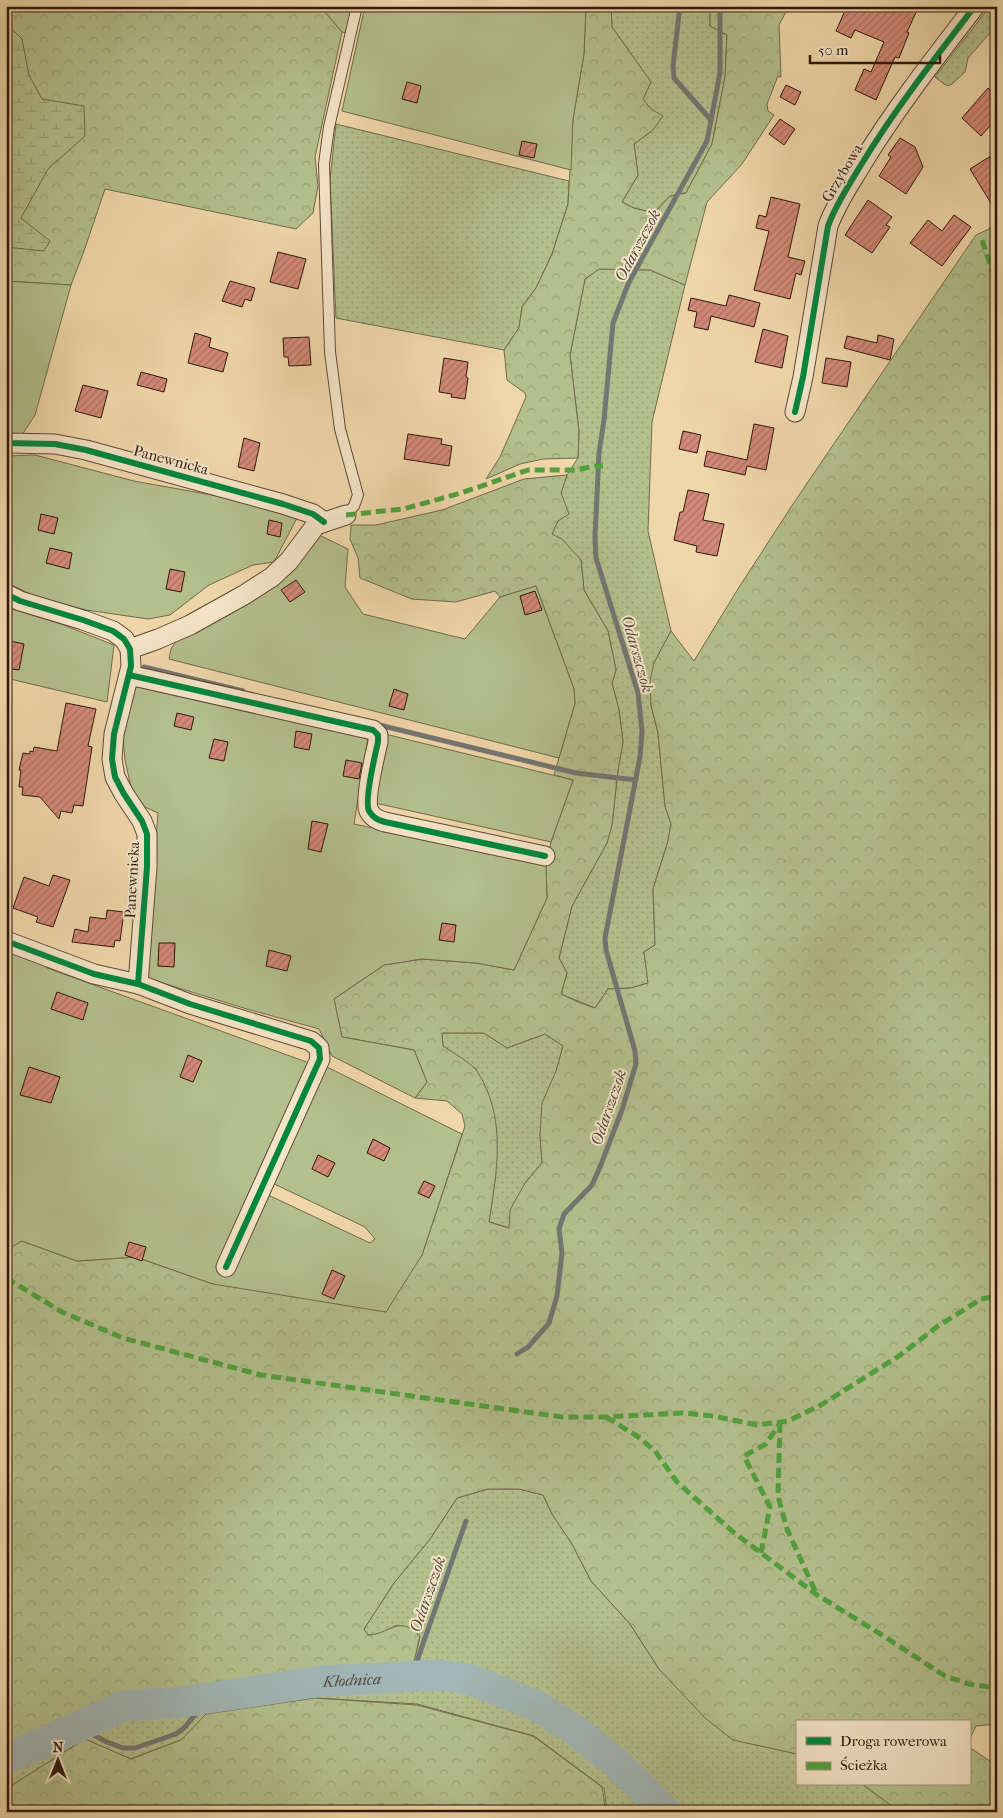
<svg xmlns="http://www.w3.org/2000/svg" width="1003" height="1818" font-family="'IM FELL French Canon',serif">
  <defs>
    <pattern id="grass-dots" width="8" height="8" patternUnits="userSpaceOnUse" patternTransform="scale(1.25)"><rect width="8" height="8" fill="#b3bf8d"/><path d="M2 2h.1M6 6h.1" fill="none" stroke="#9aa378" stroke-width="1.8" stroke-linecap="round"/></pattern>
    <pattern id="forest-crowns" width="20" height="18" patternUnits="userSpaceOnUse" patternTransform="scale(1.25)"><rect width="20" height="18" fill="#b3bf8d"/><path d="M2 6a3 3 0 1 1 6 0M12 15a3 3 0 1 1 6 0" fill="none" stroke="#9aa378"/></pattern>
    <pattern id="wetland-marsh" width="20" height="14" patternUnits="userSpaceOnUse" patternTransform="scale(1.25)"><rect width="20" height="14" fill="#b3bf8d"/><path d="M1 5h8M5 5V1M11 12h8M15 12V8" fill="none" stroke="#9aa378"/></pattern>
    <pattern id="building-hatch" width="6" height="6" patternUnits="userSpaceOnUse" patternTransform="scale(1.25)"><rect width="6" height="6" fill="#d48a79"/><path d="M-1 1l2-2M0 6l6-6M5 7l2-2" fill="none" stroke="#ac7062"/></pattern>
  </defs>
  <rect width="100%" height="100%" fill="#f0d7aa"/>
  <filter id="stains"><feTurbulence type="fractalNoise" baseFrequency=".004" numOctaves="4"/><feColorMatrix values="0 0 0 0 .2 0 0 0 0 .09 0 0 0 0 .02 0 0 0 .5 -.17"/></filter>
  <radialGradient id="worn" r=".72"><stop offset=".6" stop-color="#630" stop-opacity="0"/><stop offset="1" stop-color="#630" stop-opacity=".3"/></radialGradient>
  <!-- grass -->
  <g fill="url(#grass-dots)" stroke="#706b4d">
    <polygon points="611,6 710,6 710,26 727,35 725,77 712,144 686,193 670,196 654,213 634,208 622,202 638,175 634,144 653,130 651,109 643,99 651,82 612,27"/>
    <polygon points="990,6 997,6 997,25 968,58 965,72 952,84 948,86 944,84 935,77"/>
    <polygon points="336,124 569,181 568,204 552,254 536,288 522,307 519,328 504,350 336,318 330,179"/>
    <polygon points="599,269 650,270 685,285 652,422 648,531 671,631 654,663 651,705 658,733 665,806 671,824 668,841 653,889 655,945 644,952 648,983 631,988 608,989 595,1008 561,994 567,973 559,958 572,906 607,843 612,825 618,770 623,742 619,710 612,683 616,670 608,631 584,590 581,560 552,534 558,521 561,493 567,475 578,458 579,432 570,355 585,279"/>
    <polygon points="442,1033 484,1033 507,1048 545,1034 563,1046 540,1134 542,1163 525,1183 509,1228 489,1222 496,1173 476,1069 443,1046"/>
    <polygon points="488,1489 519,1489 543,1495 552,1514 572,1544 591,1581 630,1624 659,1669 776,1749 797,1754 797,1784 862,1784 900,1812 607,1812 604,1788 534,1736 417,1704 315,1698 207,1714 181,1740 130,1759 85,1739 6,1789 6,1747 120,1700 182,1694 332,1671 413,1666 420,1636 397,1625 378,1635 367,1635 364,1629 394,1583 430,1539 457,1498"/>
  </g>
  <!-- forest -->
  <g fill="url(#forest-crowns)" stroke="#706b4d" fill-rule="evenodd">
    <polygon points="6,6 320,6 342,32 315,157 318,186 313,213 296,229 105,189 84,251 71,285 6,281"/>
    <polygon points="586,6 611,6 612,27 651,82 643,99 651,109 663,116 653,130 634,144 638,175 622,202 634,208 654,213 670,196 686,193 712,144 725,77 727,35 710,26 710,6 789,6 779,25 781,77 778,76 767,104 768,111 774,115 742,164 707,202 685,285 650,270 599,269 585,279 570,355 579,432 578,458 543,459 520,464 486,479 500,457 526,397 525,393 507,380 504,350 519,328 522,307 536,288 552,254 568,204 573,119 584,54"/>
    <path d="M997,219V1724L976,1726L969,1741V1722H797V1754L733,1740L705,1718L659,1669L630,1624L591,1581L572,1544L552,1514L543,1495L519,1489H488L457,1498L430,1539L394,1583L364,1629L368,1635C391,1634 398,1614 420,1636L413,1666L332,1671L182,1694L120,1700L6,1747V1250L22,1241L77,1261L136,1257L213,1284L422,1255L465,1126L462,1114L447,1101L415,1098L427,1082L414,1050L342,1037L334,999L384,965L422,959L476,963L514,970L547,898L546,865L551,842L573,780L554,775L575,703L574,689L536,586L500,597L495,591L456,602L412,599L360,578L358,558L350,539L351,525H376L442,510L524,479L567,475L561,493L569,514L558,521L552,534L562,539L581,560L584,590L608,631L616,670L612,683L619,710L623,742L618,770L612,825L607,843L572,906L559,958L567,973L561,994L578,1002L595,1008L608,989L631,988L648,983L644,952L655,945L653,889L668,841L671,824L665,806L658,733L651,705L650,681L654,663L671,631L694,661L736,592L793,504L937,292L976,235L989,229ZM442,1033H484L507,1048L545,1034L563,1046L556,1071L542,1103L540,1134L542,1163L525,1183L510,1210L509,1228L489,1222C497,1171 507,1117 477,1071C471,1063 452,1052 443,1046Z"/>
    <polygon points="315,1698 417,1705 533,1736 602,1787 606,1812 6,1812 6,1789 85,1739 131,1759 181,1740 206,1714"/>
    <polygon points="969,1747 997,1766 997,1812 900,1812 862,1784 969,1784"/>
  </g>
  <!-- wetland -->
  <polygon fill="url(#wetland-marsh)" stroke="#706b4d" points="6,23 22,39 29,75 42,99 84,106 85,136 48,169 21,218 50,241 44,251 6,247"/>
  <!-- garden -->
  <g fill="#b3bf8d" stroke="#706b4d">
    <polygon points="320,6 352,6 347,33 342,32"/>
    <polygon points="365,6 586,6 584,54 573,119 571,170 342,111"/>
    <polygon points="6,281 71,285 35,415 20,438 6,439"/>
    <polygon points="35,455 134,481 223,497 297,518 274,562 253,565 209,585 170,615 148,619 86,610 36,597 6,582 6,456"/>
    <polygon points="319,535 348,549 345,587 363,614 465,639 500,597 536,586 574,689 575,703 559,758 169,659 171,649 176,641"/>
    <polygon points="6,607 61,624 114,645 107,702 6,678"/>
    <polygon points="137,682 368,737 354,824 546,865 547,898 514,970 476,963 422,959 384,965 334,999 342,1037 414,1050 427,1082 415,1098 332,1056 319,1029 247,1009 146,978 158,813 143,806 133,796 125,760 123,740 129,711"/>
    <polygon points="385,734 573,780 551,842 375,803"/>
    <polygon points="6,948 40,960 47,968 312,1064 264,1193 370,1243 375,1239 365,1227 270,1182 323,1065 462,1134 422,1255 386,1312 213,1284 136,1257 77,1261 22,1241 6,1250"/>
  </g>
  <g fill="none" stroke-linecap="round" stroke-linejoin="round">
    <!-- stream -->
    <g stroke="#737672" stroke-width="5">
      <polyline points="680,6 673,66 674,78 711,120"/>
      <polyline points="144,667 243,691"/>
      <polyline points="375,724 576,773 636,780"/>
      <polyline points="517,1354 528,1347 549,1323 557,1296 562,1253 559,1229 564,1214 592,1185 600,1167 622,1110 636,1064 635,1051 606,950 605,938 640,757 642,731 638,693 596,558 595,537 599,453 604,420 613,323 629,282 707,141 720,73 720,6"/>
      <polyline points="416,1675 418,1658 466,1521"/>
      <polyline points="84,1724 90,1733 107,1742 123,1748 135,1748 176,1734 184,1728 209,1698"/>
    </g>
    <!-- river -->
    <path stroke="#a1b6b5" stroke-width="31" id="s1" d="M6,1759L124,1706L182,1702L323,1681L439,1675L469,1679L537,1706L576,1731L613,1760L666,1812"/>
  </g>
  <!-- building -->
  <g fill="url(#building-hatch)" stroke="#2d170d">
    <polygon points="847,6 919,6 907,32 909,33 899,58 895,57 876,100 855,90 864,69 871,72 884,42 855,30 851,38 836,31"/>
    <polygon points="407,82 421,86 417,103 402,99"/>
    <polygon points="786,85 801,92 795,105 780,97"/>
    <polygon points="988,88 997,96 997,118 981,136 962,118"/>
    <polygon points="780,119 795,129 784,145 769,134"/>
    <polygon points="900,138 915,147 923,167 906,194 879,176 891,157 888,155"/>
    <polygon points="522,141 537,144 534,158 519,155"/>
    <polygon points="997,152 997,213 970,169"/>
    <polygon points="771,197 800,204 788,257 805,261 801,275 796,273 790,299 754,290 769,231 756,228 759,215 766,217"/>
    <polygon points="868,200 892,217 886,225 890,227 872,253 845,235"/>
    <polygon points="954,215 971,227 942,266 910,243 928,220 942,231"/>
    <polygon points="278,252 306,259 298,289 270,282"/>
    <polygon points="230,281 255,288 251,301 245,299 242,307 222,301"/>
    <polygon points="729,295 760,303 754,327 711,316 708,330 694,327 697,312 688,310 691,298 726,306"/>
    <polygon points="763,329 788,336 782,368 755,362"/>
    <polygon points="195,333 211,338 209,347 228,353 223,372 188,363"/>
    <polygon points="878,335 894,339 890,360 844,348 847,336 877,343"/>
    <polygon points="309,337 311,365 289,366 288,357 284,357 283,338"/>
    <polygon points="444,358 468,362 466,377 468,378 465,399 451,397 452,394 439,392"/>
    <polygon points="826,358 851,362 847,387 822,383"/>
    <polygon points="141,372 167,379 164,392 137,385"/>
    <polygon points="83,385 108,391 101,418 75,411"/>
    <polygon points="754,424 774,428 766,470 747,466 745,475 704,466 707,451 747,460"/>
    <polygon points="683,431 701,435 697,453 679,449"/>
    <polygon points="408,434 442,439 441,444 452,446 449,466 404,459"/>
    <polygon points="244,438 260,443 254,471 238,467"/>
    <polygon points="688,490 709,494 703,520 724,524 717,556 696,552 697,546 674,540 680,512 683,512"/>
    <polygon points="41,514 58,518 54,534 38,530"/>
    <polygon points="269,520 282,523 280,537 267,534"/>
    <polygon points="50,548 72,553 69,569 46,563"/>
    <polygon points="170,569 185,572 181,592 166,589"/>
    <polygon points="296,580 305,592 290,602 281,590"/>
    <polygon points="535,591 542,610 525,615 520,596"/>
    <polygon points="6,640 24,644 19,670 6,668"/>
    <polygon points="394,689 408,694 404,710 389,706"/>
    <polygon points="66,703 96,709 88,746 92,747 83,806 74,805 72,813 61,811 59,819 40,797 22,795 23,787 19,787 21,770 19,770 23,753 30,754 30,751 33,752 34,747 57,751"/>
    <polygon points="177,713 194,717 191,730 174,726"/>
    <polygon points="296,731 312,734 309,750 294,747"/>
    <polygon points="214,739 228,742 224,761 209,758"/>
    <polygon points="346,760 362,763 359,779 343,776"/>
    <polygon points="312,821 328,824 321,852 308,849"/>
    <polygon points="53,875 70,880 53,927 36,922 38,917 13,908 24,877 49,886"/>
    <polygon points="107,910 124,912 120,941 115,940 114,947 72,942 75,929 88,932 90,917 106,919"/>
    <polygon points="442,923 456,925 454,942 439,940"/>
    <polygon points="159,943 175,943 174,967 158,966"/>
    <polygon points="269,950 291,956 287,971 266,966"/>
    <polygon points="57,992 88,1003 83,1020 51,1009"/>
    <polygon points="188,1055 202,1061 193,1082 180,1077"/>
    <polygon points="29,1067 60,1077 51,1103 20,1095"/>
    <polygon points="373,1139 390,1148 384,1161 367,1153"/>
    <polygon points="318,1155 335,1163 328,1177 312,1169"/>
    <polygon points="424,1181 435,1186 429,1198 418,1193"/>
    <polygon points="129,1242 146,1247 142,1261 125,1255"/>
    <polygon points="332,1270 345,1276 334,1299 322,1294"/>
  </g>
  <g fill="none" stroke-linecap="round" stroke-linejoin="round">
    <!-- lane casing -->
    <g stroke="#5e4734" stroke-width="12">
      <polyline id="lane" points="346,515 354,506 358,495 340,429 330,352 324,164 329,127 357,6"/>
    </g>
    <!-- street casing -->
    <g stroke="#5e4734" stroke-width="21">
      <g id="street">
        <path d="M795,412L803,377L828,226C836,204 849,185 861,165C895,109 935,58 975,6"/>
        <polyline points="6,443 55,444 86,450 283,504 313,514 324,522"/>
        <polyline points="6,594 20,601 83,620 113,631 124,639 130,649 131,666 114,734 112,759 115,777 124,794 142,821 147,834 147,867 138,984 94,974 6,941"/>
        <polyline points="130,649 158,639 190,625 244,595 272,577 289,561 316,525 346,515"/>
        <path d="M129,675L373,730L378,735V742C375,755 364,801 369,811C373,818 378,820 385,822L545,856"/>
        <polyline points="138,984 190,1004 311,1041 319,1048 320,1059 226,1267"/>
      </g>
    </g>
    <!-- lane -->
    <use href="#lane" stroke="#f5e5c8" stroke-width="10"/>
    <!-- street -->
    <use href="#street" stroke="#f5e5c8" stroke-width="19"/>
    <!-- quiet -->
    <g stroke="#52a13e" stroke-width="5" stroke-dasharray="10 5" stroke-linecap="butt">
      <polyline points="982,240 997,286"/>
      <polyline points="346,515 403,509 461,493 528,470 576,470 595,466 603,466"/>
      <polyline points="6,1278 62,1312 123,1338 261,1375 562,1417 606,1417 683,1413 713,1416 757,1425 788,1421 821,1405 899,1356 938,1326 981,1299 997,1296"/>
      <polyline points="606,1417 637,1436 655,1451 677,1482 732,1531 817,1595 882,1635 945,1676 969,1684 997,1688"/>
      <polyline points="780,1423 778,1496 787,1529 816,1593"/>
      <polyline points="761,1553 770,1507 744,1456 766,1444 780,1423"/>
    </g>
    <!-- cycleway casing -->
    <g stroke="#f5e5c8" stroke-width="9">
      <g id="cycleway">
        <path d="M795,412L803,377L828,226C836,204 849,185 861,165C895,109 935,58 975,6"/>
        <polyline points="6,443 55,444 86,450 283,504 313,514 324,522"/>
        <polyline points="6,594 20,601 83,620 113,631 124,639 130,649 131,666 114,734 112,759 115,777 124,794 142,821 147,834 147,867 138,984 94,974 6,941"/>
        <path d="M129,675L373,730L378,735V742C375,755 364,801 369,811C373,818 378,820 385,822L545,856"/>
        <polyline points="138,984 190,1004 311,1041 319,1048 320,1059 226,1267"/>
      </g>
    </g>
    <!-- cycleway -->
    <use href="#cycleway" stroke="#00873e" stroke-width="6"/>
  </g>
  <g text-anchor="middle" stroke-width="4" stroke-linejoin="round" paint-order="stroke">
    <!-- street labels -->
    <g font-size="15" fill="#2d170d" stroke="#f5e5c8">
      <text transform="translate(842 173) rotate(-59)" y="5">Grzybowa</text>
      <text transform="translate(171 460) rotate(15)" y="5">Panewnicka</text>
      <text transform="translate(132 880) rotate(-87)" y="5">Panewnicka</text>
    </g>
    <!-- water labels -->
    <g font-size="16" font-style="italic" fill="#50473f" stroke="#f5e5c8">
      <text transform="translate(637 245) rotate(-62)" y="6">Odarszczok</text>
      <text transform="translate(638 654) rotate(74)" y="6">Odarszczok</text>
      <text transform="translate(608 1107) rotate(-71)" y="6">Odarszczok</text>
      <text transform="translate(427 1594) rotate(-71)" y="6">Odarszczok</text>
      <text dy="6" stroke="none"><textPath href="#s1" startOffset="359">Kłodnica</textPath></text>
    </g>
  </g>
  <!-- margin -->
  <rect width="1003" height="1818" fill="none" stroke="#f0d7aa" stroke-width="25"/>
  <rect x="8" y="8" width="988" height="1803" fill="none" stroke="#2d170d" stroke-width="2.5"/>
  <rect x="12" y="12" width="978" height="1793" fill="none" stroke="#2d170d"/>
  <!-- legend -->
  <rect x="796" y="1720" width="175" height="65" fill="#f5e5c8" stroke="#a5937d"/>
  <rect x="806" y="1737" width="25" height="8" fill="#00873e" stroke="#a5937d"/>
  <text x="840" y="1746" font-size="15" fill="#2d170d">Droga rowerowa</text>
  <rect x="806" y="1762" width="25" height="8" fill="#52a13e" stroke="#a5937d"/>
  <text x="840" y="1770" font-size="15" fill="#2d170d">Ścieżka</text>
  <!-- north arrow -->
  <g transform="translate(58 1760)" stroke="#f5e5c8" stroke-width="4" paint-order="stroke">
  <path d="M0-4L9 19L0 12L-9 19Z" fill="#2d170d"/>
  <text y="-8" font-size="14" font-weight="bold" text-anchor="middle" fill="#2d170d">N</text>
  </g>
  <!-- scale -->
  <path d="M810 55v8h130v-8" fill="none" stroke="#2d170d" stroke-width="2.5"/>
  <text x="818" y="55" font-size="15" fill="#2d170d" stroke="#f5e5c8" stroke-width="4" paint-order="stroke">50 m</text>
  <rect width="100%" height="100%" filter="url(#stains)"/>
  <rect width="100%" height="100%" fill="url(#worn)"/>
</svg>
